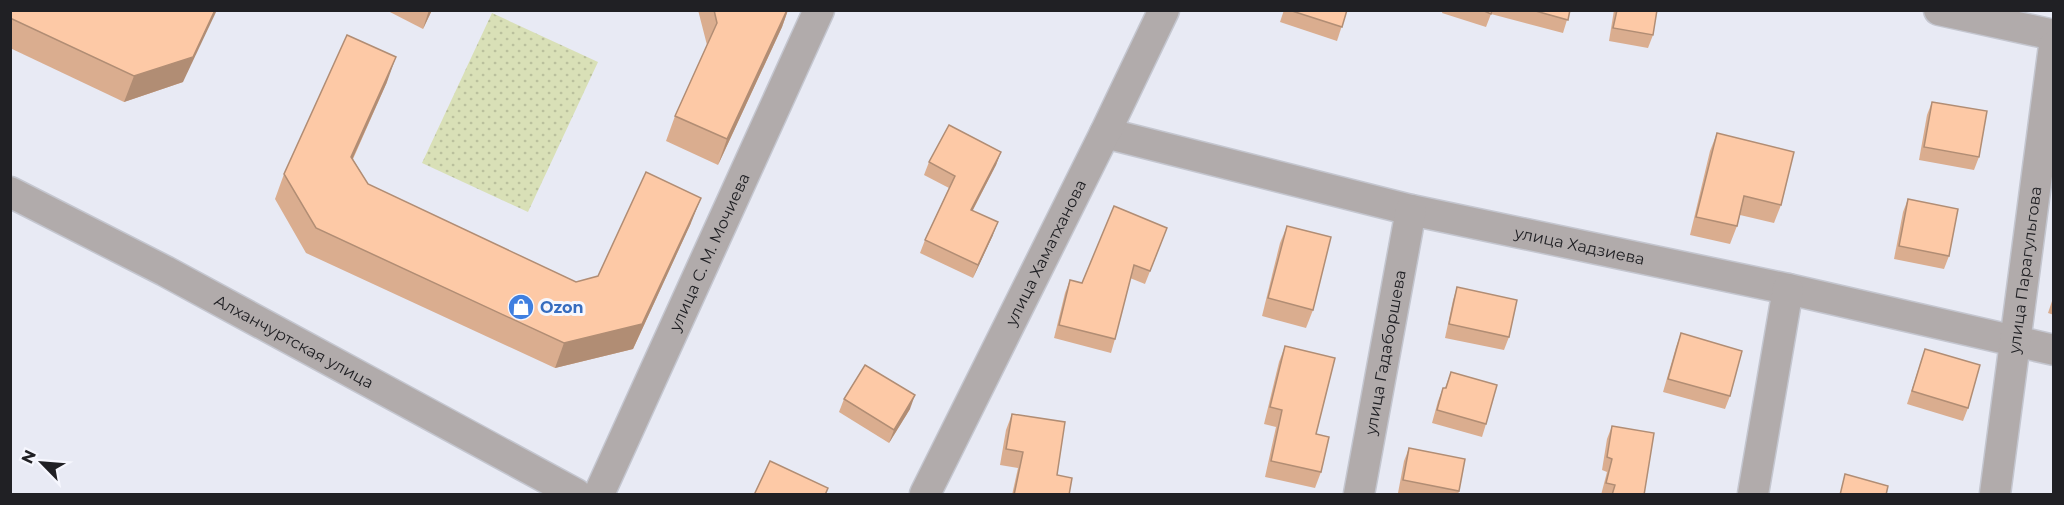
<svg xmlns="http://www.w3.org/2000/svg" width="2064" height="505" font-family="Montserrat,sans-serif">
  <defs>
    <pattern id="park-dots" width="8" height="8" patternUnits="userSpaceOnUse" patternTransform="scale(1.5)"><rect width="8" height="8" fill="#d9e0b7"/><path d="M2 2h.1M6 6h.1" fill="none" stroke="#bac09d" stroke-width="1.8" stroke-linecap="round"/></pattern>
  </defs>
  <rect width="100%" height="100%" fill="#e8eaf4"/>
  <!-- park -->
  <polygon fill="url(#park-dots)" points="492,13 598,62 528,212 422,163"/>
  <g fill="none" stroke-linecap="round" stroke-linejoin="round">
    <!-- minor casing -->
    <g stroke="#c4c6cf" stroke-width="33">
      <g id="minor">
        <polyline points="1939,10 2054,35"/>
        <path id="s1" d="M1105,133L1411,210L1788,289L2054,350"/>
        <path id="s2" d="M10,192L165,271L576,494"/>
        <path id="s3" d="M599,494L819,10"/>
        <path id="s4" d="M925,494L1105,133L1164,10"/>
        <path id="s5" d="M1359,494L1411,210"/>
        <polyline points="1753,494 1788,289"/>
        <path id="s6" d="M1995,494L2054,46"/>
      </g>
    </g>
    <!-- minor -->
    <use href="#minor" stroke="#b1abab" stroke-width="30"/>
  </g>
  <!-- wall -->
  <g fill="#daad8f">
    <polygon points="10,10 183,82 124,102 10,48"/>
    <polygon points="386,10 432,10 423,29"/>
    <polygon points="698,10 788,10 782,27 718,165 666,141 675,116 707,45"/>
    <polygon points="1284,10 1347,10 1337,41 1280,22"/>
    <polygon points="1443,10 1570,10 1563,33 1491,14 1486,27 1442,13"/>
    <polygon points="1614,10 1657,10 1653,35 1648,48 1609,41"/>
    <polygon points="387,82 353,159 368,184 576,282 598,276 691,223 633,349 555,368 306,253 275,199 284,174"/>
    <polygon points="1932,102 1979,157 1974,170 1919,160 1927,115"/>
    <polygon points="1717,133 1781,205 1774,223 1740,215 1737,226 1730,244 1690,235 1710,151"/>
    <polygon points="1001,152 996,165 973,210 993,235 973,278 920,253 925,240 949,188 924,175 929,162"/>
    <polygon points="1908,199 1949,256 1944,269 1894,259 1903,212"/>
    <polygon points="1287,226 1313,310 1306,328 1262,316 1280,243"/>
    <polygon points="1167,228 1145,284 1130,278 1115,339 1111,353 1054,338 1065,293 1070,280 1082,283"/>
    <polygon points="1457,287 1509,337 1504,350 1445,338 1453,300"/>
    <polygon points="2054,295 2054,315 2048,313"/>
    <polygon points="1681,333 1730,396 1725,409 1663,392 1676,347"/>
    <polygon points="1285,346 1316,434 1321,472 1315,488 1265,477 1276,427 1264,424 1279,362"/>
    <polygon points="1925,349 1968,408 1963,421 1907,404"/>
    <polygon points="1451,372 1486,424 1482,437 1432,423 1438,401 1443,388 1445,388"/>
    <polygon points="844,399 910,409 889,443 839,412"/>
    <polygon points="1012,414 1057,475 1069,495 1012,495 1018,468 1000,465 1006,430"/>
    <polygon points="1612,426 1644,495 1601,495 1607,472 1602,470 1607,439"/>
    <polygon points="1409,448 1459,491 1458,495 1406,495 1398,493 1404,461"/>
  </g>
  <!-- shaded-wall -->
  <g fill="#b18d74">
    <polygon points="215,10 217,10 183,82 124,102 134,76"/>
    <polygon points="429,10 432,10 423,29"/>
    <polygon points="787,10 788,10 782,27 718,165 727,139"/>
    <polygon points="396,57 387,82 342,182 351,157"/>
    <polygon points="1001,152 996,165 966,223 971,210"/>
    <polygon points="701,198 691,223 633,349 555,368 564,343"/>
    <polygon points="998,222 993,235 973,278 978,265"/>
    <polygon points="915,395 910,409 889,443 894,430"/>
  </g>
  <!-- building -->
  <g fill="#fdc9a6" stroke="#b18d74" stroke-width="1.5">
    <polygon points="10,10 215,10 193,57 134,76 10,18"/>
    <polygon points="714,10 787,10 727,139 675,116 717,23"/>
    <polygon points="1289,10 1347,10 1342,27"/>
    <polygon points="1482,10 1492,10 1491,14"/>
    <polygon points="1532,10 1570,10 1568,20"/>
    <polygon points="1617,10 1657,10 1653,35 1613,28"/>
    <polygon points="347,35 396,57 351,157 368,184 576,282 598,276 646,172 701,198 642,324 564,343 316,228 284,174"/>
    <polygon points="1932,102 1987,111 1979,157 1924,147"/>
    <polygon points="949,125 1001,152 971,210 998,222 978,265 925,240 955,176 929,162"/>
    <polygon points="1717,133 1794,152 1781,205 1744,196 1737,226 1696,217"/>
    <polygon points="1908,199 1958,209 1949,256 1899,246"/>
    <polygon points="1114,206 1167,228 1150,271 1134,265 1115,339 1059,325 1070,280 1082,283"/>
    <polygon points="1287,226 1331,237 1313,310 1268,298"/>
    <polygon points="1457,287 1517,300 1509,337 1449,324"/>
    <polygon points="1681,333 1742,351 1730,396 1668,379"/>
    <polygon points="1285,346 1335,358 1316,434 1329,437 1321,472 1271,461 1282,410 1270,407"/>
    <polygon points="1925,349 1980,365 1968,408 1912,391"/>
    <polygon points="865,365 915,395 894,430 844,399"/>
    <polygon points="1451,372 1497,385 1486,424 1437,410 1443,388 1446,388"/>
    <polygon points="1012,414 1065,422 1057,475 1072,478 1069,495 1014,495 1023,452 1006,449"/>
    <polygon points="1612,426 1654,433 1644,495 1612,495 1615,485 1606,483 1612,459 1607,457"/>
    <polygon points="1409,448 1465,459 1459,491 1403,480"/>
    <polygon points="770,461 828,488 825,495 754,495"/>
    <polygon points="1845,474 1888,486 1886,495 1840,495"/>
  </g>
  <!-- icons -->
  <defs>
    <g id="shop-disc" transform="scale(1.35)"><circle r="9.5" fill="#3f7fe0" stroke="#f6f7fe"/><path d="M-5-2.5h2.3a2.7 3.5 0 0 1 5.4 0H5L5.5 6h-11ZM-1.5-2.5h3a1.5 2.3 0 0 0-3 0Z" fill="#fff"/></g>
  </defs>
  <g fill-rule="evenodd">
    <use href="#shop-disc" x="521" y="307"/>
  </g>
  <g text-anchor="middle" stroke-width="6" stroke-linejoin="round" paint-order="stroke">
    <!-- street labels -->
    <g font-size="16" fill="#202024" stroke="#f6f7fe">
      <text dy="6" stroke="none"><textPath href="#s1" startOffset="488">улица Хадзиева</textPath></text>
      <text dy="6" stroke="none"><textPath href="#s3" startOffset="266">улица С. М. Мочиева</textPath></text>
      <text dy="6" stroke="none"><textPath href="#s4" startOffset="270">улица Хаматханова</textPath></text>
      <text dy="6" stroke="none"><textPath href="#s6" startOffset="226">улица Парагульгова</textPath></text>
      <text dy="6" stroke="none"><textPath href="#s2" startOffset="321">Алханчуртская улица</textPath></text>
      <text dy="6" stroke="none"><textPath href="#s5" startOffset="144">улица Гадаборшева</textPath></text>
    </g>
    <!-- shop labels -->
    <g font-size="16" font-weight="bold" fill="#366cbe" stroke="#f6f7fe" text-anchor="start">
      <text x="540" y="313">Ozon</text>
    </g>
  </g>
  <!-- border -->
  <rect width="2064" height="505" fill="none" stroke="#202024" stroke-width="24"/>
  <!-- north arrow -->
  <g transform="translate(42 463) rotate(295)" stroke="#f6f7fe" stroke-width="4.5" paint-order="stroke">
  <path d="M0-4.5L10 22L0 15L-10 22Z" fill="#202024"/>
  <text y="-9" font-size="16" font-weight="bold" text-anchor="middle" fill="#202024">N</text>
  </g>
</svg>
